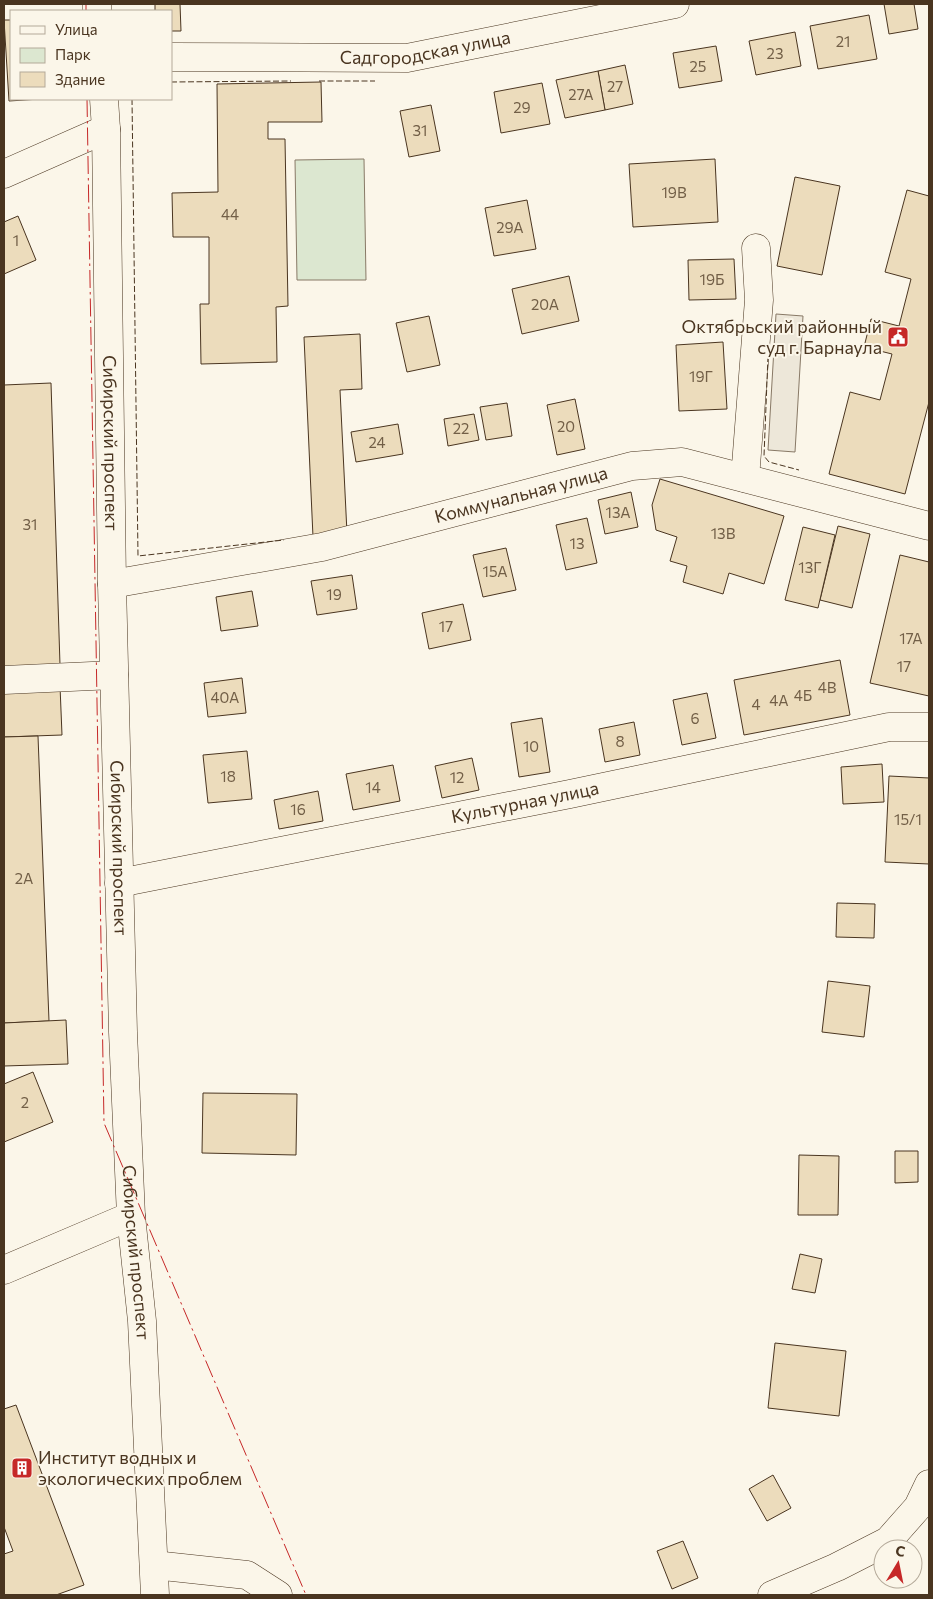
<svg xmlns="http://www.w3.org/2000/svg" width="933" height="1599" font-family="Commissioner,sans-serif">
  <rect width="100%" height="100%" fill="#fbf6e9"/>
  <!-- green -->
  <polygon fill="#dce7d0" stroke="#887966" points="364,159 366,280 297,280 295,160"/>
  <!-- parking -->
  <polygon fill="#ede7d9" stroke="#887966" points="776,314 803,316 795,452 768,450"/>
  <!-- building -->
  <g fill="#ecdcbc" stroke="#4a3520">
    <polygon points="155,4 180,4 181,31 171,31 171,11 155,11"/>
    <polygon points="884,4 914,4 918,29 889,34"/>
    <polygon points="869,15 877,59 818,69 810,26"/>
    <polygon points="4,20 11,20 11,99 40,99 9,101"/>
    <polygon points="795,32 801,66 756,75 749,41"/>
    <polygon points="716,46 722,81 679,88 673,53"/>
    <polygon points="625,65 633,104 605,110 598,71"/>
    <polygon points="598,71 605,110 565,118 556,80"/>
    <polygon points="321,82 322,122 268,122 268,139 285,139 288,306 276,307 277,362 201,364 200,304 209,304 209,237 173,237 172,193 218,192 217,84"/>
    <polygon points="542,83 550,124 501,133 494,92"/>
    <polygon points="431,105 440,151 409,157 400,111"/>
    <polygon points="715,159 718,222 633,227 629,164"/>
    <polygon points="795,177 840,186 822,275 777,266"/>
    <polygon points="907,190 929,196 929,402 905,494 829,474 850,392 880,400 892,354 864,347 871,319 899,326 911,279 885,272"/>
    <polygon points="527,200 536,249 494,256 485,208"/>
    <polygon points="18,216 36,260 4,274 4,222"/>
    <polygon points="734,259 736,299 689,300 688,260"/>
    <polygon points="569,276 579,321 522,334 512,289"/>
    <polygon points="429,316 440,365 407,372 396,323"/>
    <polygon points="360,334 362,389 340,390 347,533 313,537 304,337"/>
    <polygon points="723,342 727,409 679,411 676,345"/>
    <polygon points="51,383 60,665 4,667 4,385"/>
    <polygon points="575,399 585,449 557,455 547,405"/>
    <polygon points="507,403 512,436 486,440 480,407"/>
    <polygon points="474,414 479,440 448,446 444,419"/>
    <polygon points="398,424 403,454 356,462 351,432"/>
    <polygon points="660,479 784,516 764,584 729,573 723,594 683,582 687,566 670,561 677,537 656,530 652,505"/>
    <polygon points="631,492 638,527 605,534 598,500"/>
    <polygon points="587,518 597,563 566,570 556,525"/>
    <polygon points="838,526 870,534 852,608 820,600"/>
    <polygon points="803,527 835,535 818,608 785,600"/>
    <polygon points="506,548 516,590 483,597 473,555"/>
    <polygon points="900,555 929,562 929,696 870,683"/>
    <polygon points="352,575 357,609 317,615 311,581"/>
    <polygon points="252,591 258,626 221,631 216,597"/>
    <polygon points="463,604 471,640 429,649 422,613"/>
    <polygon points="840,660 850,715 744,735 734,680"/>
    <polygon points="242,678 246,713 208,717 204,683"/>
    <polygon points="60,686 62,735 4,737 4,688"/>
    <polygon points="707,693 716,738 682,745 673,700"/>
    <polygon points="542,718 550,772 519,777 511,723"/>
    <polygon points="634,722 640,755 605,762 599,729"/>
    <polygon points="38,736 49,1021 4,1023 4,737"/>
    <polygon points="247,751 252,799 208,803 203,755"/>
    <polygon points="472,758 479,790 442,798 435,766"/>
    <polygon points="882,764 884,802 843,804 841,767"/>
    <polygon points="393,765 400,801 353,810 346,774"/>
    <polygon points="889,776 929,778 929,864 885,862"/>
    <polygon points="318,791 323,821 279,829 274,800"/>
    <polygon points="837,903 875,904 874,938 836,937"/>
    <polygon points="828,981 870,986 864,1037 822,1032"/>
    <polygon points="66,1020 68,1064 4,1066 4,1023"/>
    <polygon points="33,1072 53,1122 4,1142 4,1084"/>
    <polygon points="203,1093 297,1094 296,1155 202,1153"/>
    <polygon points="895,1151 918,1151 918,1182 895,1183"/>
    <polygon points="799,1155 839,1156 838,1215 798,1215"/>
    <polygon points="800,1254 822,1259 815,1293 792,1289"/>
    <polygon points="775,1343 846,1351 839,1416 768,1408"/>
    <polygon points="16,1405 84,1585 56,1595 4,1595 4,1554 13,1551 4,1527 4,1409"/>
    <polygon points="773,1475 791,1508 767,1521 749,1489"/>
    <polygon points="683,1541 698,1578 672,1589 657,1551"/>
  </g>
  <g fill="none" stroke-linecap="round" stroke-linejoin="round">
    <!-- minor casing -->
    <g stroke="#4a3520" stroke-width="29">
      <g id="minor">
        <polyline points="97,4 97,11"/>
        <path id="s1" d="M171,57L407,58L675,4"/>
        <path id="s2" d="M104,99L106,129L112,584L123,1032L131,1216L142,1321L155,1595"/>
        <polyline points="4,174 106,129"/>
        <polyline points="745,478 759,300 756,248"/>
        <path id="s3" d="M112,584L322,547L632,466L682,462L929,526"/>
        <polyline points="4,680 114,675"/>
        <path id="s4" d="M119,883L570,794L889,727H929"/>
        <polyline points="4,1270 131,1216"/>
        <polyline points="154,1565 247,1575 278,1595"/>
        <polyline points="772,1595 837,1567 888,1541 918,1507 929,1484"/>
      </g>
    </g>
    <!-- minor -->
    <use href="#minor" stroke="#fbf6e9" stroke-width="28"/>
    <!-- fence -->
    <g stroke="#4a3520" stroke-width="1" stroke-dasharray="6 2.5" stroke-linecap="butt">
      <polyline points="319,81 375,81"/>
      <polyline points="171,82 291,81"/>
      <polyline points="132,99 138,556 284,540"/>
      <polyline points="768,356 764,456 769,462 799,470"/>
    </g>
    <!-- power -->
    <g stroke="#c62828" stroke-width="1" stroke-dasharray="18 4 2.5 4" stroke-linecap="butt">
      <polyline points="86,4 86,11"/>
      <polyline points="87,99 104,1123 306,1595"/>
    </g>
  </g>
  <!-- icons -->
  <defs>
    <g id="civic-square" transform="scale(1.125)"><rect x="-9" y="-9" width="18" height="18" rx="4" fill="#c62828" stroke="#fbf6e9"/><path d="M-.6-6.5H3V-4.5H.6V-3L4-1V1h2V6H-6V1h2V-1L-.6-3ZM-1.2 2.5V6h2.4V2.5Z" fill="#fff"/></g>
    <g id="building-square" transform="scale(1.125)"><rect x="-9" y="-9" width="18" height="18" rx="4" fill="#c62828" stroke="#fbf6e9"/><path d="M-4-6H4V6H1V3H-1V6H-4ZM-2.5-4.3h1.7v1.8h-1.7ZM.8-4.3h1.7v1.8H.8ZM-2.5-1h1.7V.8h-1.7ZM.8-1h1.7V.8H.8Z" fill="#fff"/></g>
  </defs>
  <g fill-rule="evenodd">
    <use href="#civic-square" x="898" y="337"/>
    <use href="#building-square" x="22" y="1468"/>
  </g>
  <g text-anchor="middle" stroke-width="4" stroke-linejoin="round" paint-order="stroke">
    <!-- number labels -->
    <g font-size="15" fill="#725f47">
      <text x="843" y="47">21</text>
      <text x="775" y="59">23</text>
      <text x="698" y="72">25</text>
      <text x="615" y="92">27</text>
      <text x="581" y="100">27А</text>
      <text x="522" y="113">29</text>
      <text x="420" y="136">31</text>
      <text x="674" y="198">19В</text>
      <text x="230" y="220">44</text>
      <text x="510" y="233">29А</text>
      <text x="16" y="246">1</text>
      <text x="712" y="285">19Б</text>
      <text x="545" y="310">20А</text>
      <text x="701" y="382">19Г</text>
      <text x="566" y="432">20</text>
      <text x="461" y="434">22</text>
      <text x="377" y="448">24</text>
      <text x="618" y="518">13А</text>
      <text x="30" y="530">31</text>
      <text x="723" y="539">13В</text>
      <text x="577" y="549">13</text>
      <text x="810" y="573">13Г</text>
      <text x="495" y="577">15А</text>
      <text x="334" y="600">19</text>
      <text x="446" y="632">17</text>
      <text x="911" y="644">17А</text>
      <text x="904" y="672">17</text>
      <text x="827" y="693">4В</text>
      <text x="803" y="701">4Б</text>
      <text x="225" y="703">40А</text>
      <text x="779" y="706">4А</text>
      <text x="756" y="710">4</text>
      <text x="695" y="724">6</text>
      <text x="620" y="747">8</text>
      <text x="531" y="752">10</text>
      <text x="228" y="782">18</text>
      <text x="457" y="783">12</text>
      <text x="373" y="793">14</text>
      <text x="298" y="815">16</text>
      <text x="908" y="825">15/1</text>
      <text x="24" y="884">2А</text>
      <text x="25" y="1108">2</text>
    </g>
    <!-- street labels -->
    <g font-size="18" fill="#4a3520" stroke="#fbf6e9">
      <text dy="6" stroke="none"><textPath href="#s1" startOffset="255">Садгородская улица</textPath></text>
      <text dy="6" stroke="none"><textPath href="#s2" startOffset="344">Сибирский проспект</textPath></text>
      <text dy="6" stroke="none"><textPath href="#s3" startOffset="419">Коммунальная улица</textPath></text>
      <text dy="6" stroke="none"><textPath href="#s4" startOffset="414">Культурная улица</textPath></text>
      <text dy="6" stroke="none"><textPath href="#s2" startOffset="749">Сибирский проспект</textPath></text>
      <text dy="6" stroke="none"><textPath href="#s2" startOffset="1154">Сибирский проспект</textPath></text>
    </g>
    <!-- poi labels -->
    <g font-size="18" fill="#4a3520" stroke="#fbf6e9" text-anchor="end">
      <text x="882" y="333">Октябрьский районный<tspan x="882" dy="21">суд г. Барнаула</tspan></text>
      <text x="38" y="1464" text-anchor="start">Институт водных и<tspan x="38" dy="21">экологических проблем</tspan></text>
    </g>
  </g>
  <!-- border -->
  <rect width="933" height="1599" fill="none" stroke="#4a3520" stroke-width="10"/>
  <!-- legend -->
  <rect x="10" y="10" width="162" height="90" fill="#fbf6e9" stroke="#b4a999"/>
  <rect x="20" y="26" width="25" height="8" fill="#fbf6e9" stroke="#b4a999"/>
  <text x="55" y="35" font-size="15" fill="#4a3520">Улица</text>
  <rect x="20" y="48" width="25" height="15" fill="#dce7d0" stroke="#b4a999"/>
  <text x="55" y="60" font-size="15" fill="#4a3520">Парк</text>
  <rect x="20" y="72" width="25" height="15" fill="#ecdcbc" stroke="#b4a999"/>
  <text x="55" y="85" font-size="15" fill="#4a3520">Здание</text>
  <!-- north arrow -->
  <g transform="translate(898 1564) rotate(10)"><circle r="24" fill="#fbf6e9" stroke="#b4a999"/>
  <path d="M0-4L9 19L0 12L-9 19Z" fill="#c62828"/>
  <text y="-8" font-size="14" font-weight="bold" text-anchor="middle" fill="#4a3520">С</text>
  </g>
</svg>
